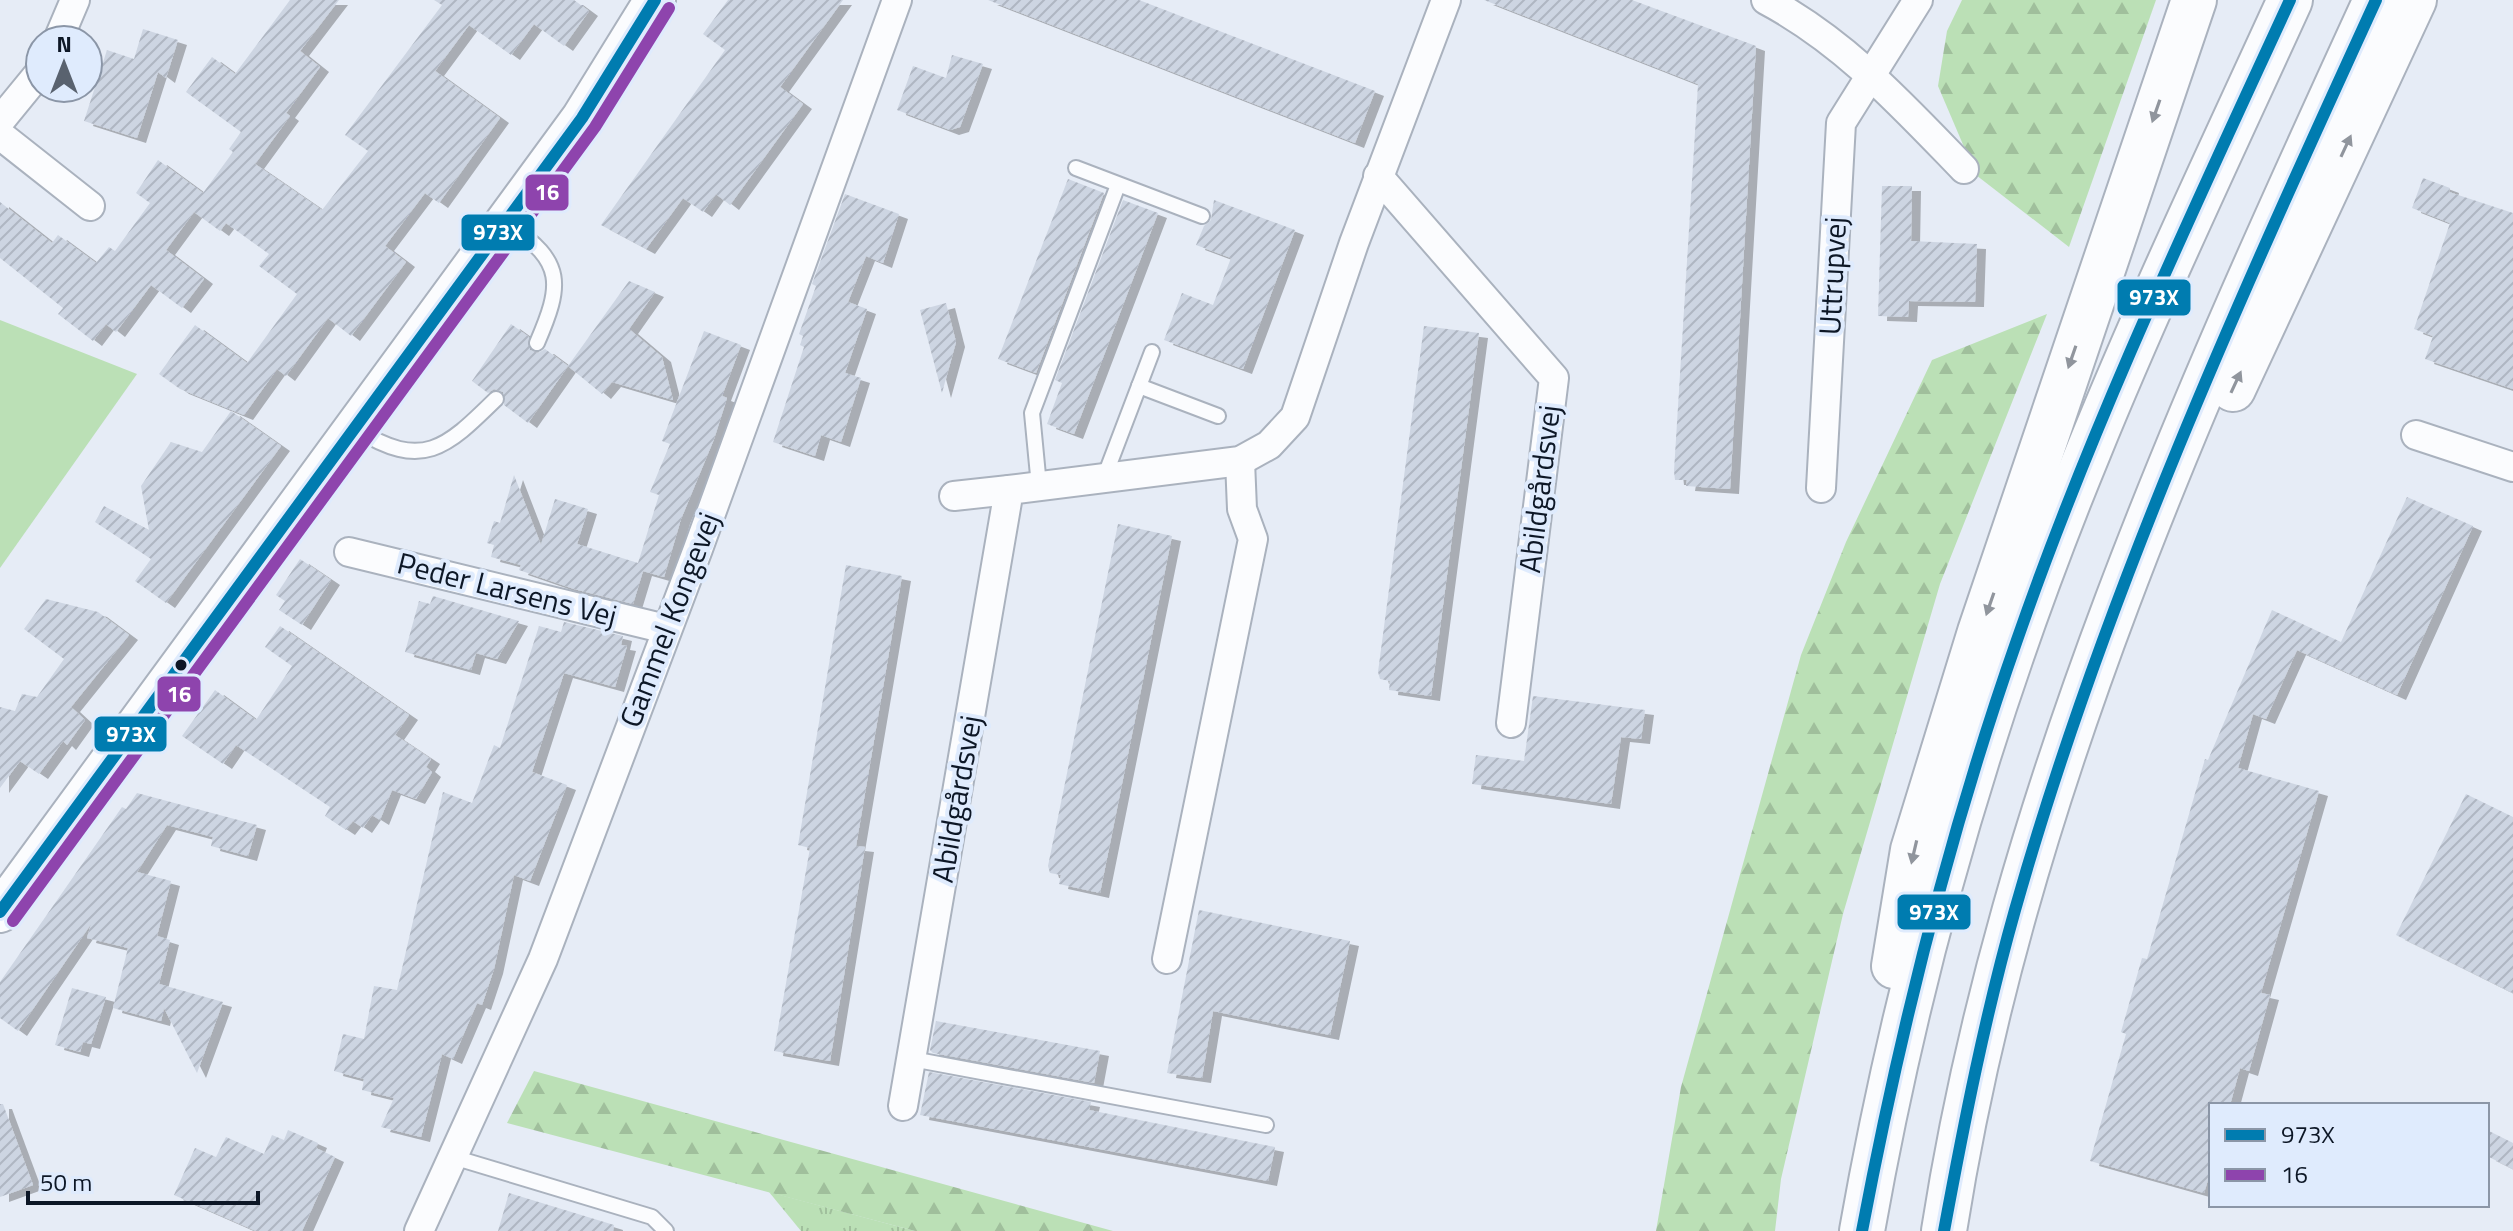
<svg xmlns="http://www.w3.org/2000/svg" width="2513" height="1231" font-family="'Titillium Web',sans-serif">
  <defs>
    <pattern id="grass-tufts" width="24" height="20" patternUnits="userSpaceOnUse" patternTransform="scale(2)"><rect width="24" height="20" fill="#bbe0b6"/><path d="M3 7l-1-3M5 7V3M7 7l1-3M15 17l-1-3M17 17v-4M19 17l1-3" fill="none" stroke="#a0bf9c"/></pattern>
    <pattern id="forest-firs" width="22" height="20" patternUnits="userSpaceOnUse" patternTransform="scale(2)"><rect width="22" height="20" fill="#bbe0b6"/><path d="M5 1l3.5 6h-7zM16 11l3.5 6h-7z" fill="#a0bf9c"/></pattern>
    <pattern id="building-hatch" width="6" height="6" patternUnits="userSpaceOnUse" patternTransform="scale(2)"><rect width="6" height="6" fill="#cdd5e2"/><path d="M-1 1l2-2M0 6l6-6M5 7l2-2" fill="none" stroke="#afb6c2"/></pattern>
    <filter id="shadow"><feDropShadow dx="9" dy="5" stdDeviation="0" flood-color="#0004"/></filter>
  </defs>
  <rect width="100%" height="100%" fill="#e6ecf6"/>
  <!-- grass -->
  <polygon fill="url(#grass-tufts)" points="769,1192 915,1231 801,1231"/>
  <!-- forest -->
  <g fill="url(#forest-firs)">
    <polygon points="1962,0 2156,0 2069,247 1976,175 1938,86 1947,31"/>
    <polygon points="2047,314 1940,584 1843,914 1781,1179 1775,1231 1656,1231 1681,1087 1801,655 1846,542 1932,360"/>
    <polygon points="534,1071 1113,1231 915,1231 507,1123"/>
  </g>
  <!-- park -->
  <polygon fill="#bbe0b6" points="0,320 137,374 0,568"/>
  <!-- building -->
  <g fill="url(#building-hatch)" filter="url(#shadow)">
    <polygon points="290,0 339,0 300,51 320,67 286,113 290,116 255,164 322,210 368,151 345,135 442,5 434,0 574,0 589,11 564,46 534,24 511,55 469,25 435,71 500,118 439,203 425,193 385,246 406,262 351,336 328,318 286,376 277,369 244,415 180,389 159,374 195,325 247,363 297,294 259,266 269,254 226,223 220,231 194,212 166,250 204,279 182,308 151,285 116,332 106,324 93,341 58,314 63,308 0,258 0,202 52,243 58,235 96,263 109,247 115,251 150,203 136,193 158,160 203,193 233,152 229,149 241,132 186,92 212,57 235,74"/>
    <polygon points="728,0 843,0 780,87 803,104 730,205 716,194 703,212 683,198 646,249 601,225 725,50 703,34"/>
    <polygon points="988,0 1139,0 1375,91 1355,143"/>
    <polygon points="1484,0 1632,0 1756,46 1730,489 1686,486 1687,480 1675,480 1674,471 1698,84"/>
    <polygon points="143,29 178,40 166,78 158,72 137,138 84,121 107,50 134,59"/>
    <polygon points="952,55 983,64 960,127 950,130 897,110 913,66 946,78"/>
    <polygon points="2423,178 2450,188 2449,192 2513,213 2513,389 2425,359 2433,336 2414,329 2450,223 2412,208"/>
    <polygon points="1068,179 1104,193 1036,373 998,359"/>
    <polygon points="1882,186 1912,186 1911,241 1977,244 1975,302 1909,301 1908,317 1878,316"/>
    <polygon points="845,194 899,214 883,263 866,256 848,302 867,309 845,373 861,378 841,442 821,435 815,456 773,442 804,347 800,345 803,336 799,334 816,286 812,284"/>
    <polygon points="1123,200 1158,213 1074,434 1047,424 1062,383 1055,380"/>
    <polygon points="1214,200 1295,230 1243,369 1164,340 1182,293 1213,305 1231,258 1196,245 1204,226 1211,220"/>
    <polygon points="629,281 655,292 629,329 662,357 673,400 612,382 602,394 568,366"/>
    <polygon points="946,303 956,342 942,393 920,310"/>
    <polygon points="511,324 529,337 530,350 538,353 545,349 568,366 528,423 504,405 503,392 494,389 488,393 472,381"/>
    <polygon points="1424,326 1479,333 1431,696 1389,690 1390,681 1380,679 1378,672"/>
    <polygon points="704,331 741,345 722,396 727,398 714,439 681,519 664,577 643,571 633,604 574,589 519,570 521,565 491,557 494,545 487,543 494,521 500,523 514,475 541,545 555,499 588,509 577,544 638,563 659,495 650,492 670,444 662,441"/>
    <polygon points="231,411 281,446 166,603 135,581 151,559 95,522 104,506 149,530 141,486 171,442 202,452"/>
    <polygon points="2407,497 2473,526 2397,695 2297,650 2266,719 2253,714 2238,768 2319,791 2261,993 2270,995 2249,1071 2240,1068 2230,1105 2211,1105 2211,1170 2204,1193 2090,1161 2126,1034 2121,1032 2142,958 2147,959 2205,759 2208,760 2272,610 2341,642"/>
    <polygon points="1118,524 1172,536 1100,893 1059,884 1061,875 1050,873 1048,866"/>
    <polygon points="300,559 331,580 302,625 279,610 285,601 276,595"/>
    <polygon points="846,565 902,576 856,846 865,847 830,1061 774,1051 810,848 798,845"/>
    <polygon points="433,596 519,621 497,659 476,653 471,670 405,652 419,601 430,604"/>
    <polygon points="46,599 98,612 129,635 71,707 85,720 67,745 63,741 39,774 20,761 0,788 0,707 15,711 22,694 37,697 64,659 24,629"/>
    <polygon points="564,622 623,636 621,645 627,646 615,687 564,673 532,772 567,785 530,881 514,875 494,969 482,1005 477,1003 453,1059 442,1054 421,1137 381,1127 394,1098 362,1090 364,1079 334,1071 343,1034 364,1039 374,986 397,990 443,792 472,803 494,745 500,748 539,626 561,632"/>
    <polygon points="280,626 409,715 395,735 431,759 426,767 432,772 416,799 392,790 380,820 372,815 363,828 353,821 346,830 325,816 330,807 236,745 223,764 182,736 215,690 256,720 292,666 265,647"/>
    <polygon points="1533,696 1645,710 1641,739 1621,737 1611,804 1472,784 1476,755 1524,761"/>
    <polygon points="137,793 257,825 248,856 211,846 213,837 167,825 137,872 171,881 157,936 170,940 159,984 223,1002 197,1073 164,1008 161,1021 113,1008 128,948 87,938 91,924 18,1031 0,1018 0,982 122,807 126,809"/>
    <polygon points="2466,794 2513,817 2513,993 2396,935"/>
    <polygon points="1199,910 1350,941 1330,1035 1213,1011 1202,1078 1167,1073"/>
    <polygon points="72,988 106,997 91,1044 83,1042 80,1052 55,1045"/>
    <polygon points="936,1021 1100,1051 1094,1083 933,1053 930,1050"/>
    <polygon points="929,1072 1091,1102 1089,1110 1275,1147 1268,1181 920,1115"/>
    <polygon points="0,1104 3,1104 33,1185 0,1197"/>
    <polygon points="288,1130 318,1143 316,1148 335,1157 302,1231 256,1231 174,1195 195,1148 216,1157 226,1137 264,1154 272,1135 284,1140"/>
    <polygon points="2487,1130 2513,1143 2513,1169 2487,1156"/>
    <polygon points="509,1193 614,1225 613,1231 498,1231"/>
  </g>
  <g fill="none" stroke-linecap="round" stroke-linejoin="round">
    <!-- lane casing -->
    <g stroke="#aab2be" stroke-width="18">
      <g id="lane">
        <polyline points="1076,168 1202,216"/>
        <path d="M509,225C565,262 562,285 537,343"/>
        <polyline points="1139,386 1218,416"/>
        <path d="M356,429C423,471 446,448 496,399"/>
        <polyline points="1104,478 1152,352"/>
        <polyline points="1039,486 1032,413 1118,185"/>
        <polyline points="912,1059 1266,1125"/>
        <polyline points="453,1157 652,1217 666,1231"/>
      </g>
    </g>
    <!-- street casing -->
    <g stroke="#aab2be" stroke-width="32">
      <g id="street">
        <path d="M1766,0C1845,42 1903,106 1964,169"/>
        <polyline points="58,40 75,0"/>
        <polyline points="0,121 40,72"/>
        <polyline points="0,135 90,206"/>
        <polyline points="1378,176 1554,378 1511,723"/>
        <polyline points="2416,435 2513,467"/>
        <polyline points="1821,488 1841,123 1918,0"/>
        <polyline points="954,496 1009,490"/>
        <polyline points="349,552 666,629"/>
        <polyline points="1167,959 1253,539 1242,509 1240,461"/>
        <polyline points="903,1106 1009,490 1240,461 1269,445 1295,417 1354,243 1446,0"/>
        <polyline points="419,1231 543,959 698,549 897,0"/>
      </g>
    </g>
    <!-- secondary casing -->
    <g stroke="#aab2be" stroke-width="44">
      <polyline id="secondary" points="0,912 582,118 655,0"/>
    </g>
    <!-- highway casing -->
    <g stroke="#aab2be" stroke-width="48">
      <g id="highway">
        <polyline points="2233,389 2414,0"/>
        <polyline points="1894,966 1913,850 1980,632 2194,0"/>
        <path d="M1862,1231C1909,965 1986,700 2089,450C2151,298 2222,149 2290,0"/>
        <path d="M1944,1231C2012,796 2194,397 2376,0"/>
      </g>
    </g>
    <!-- lane -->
    <use href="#lane" stroke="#fbfcfe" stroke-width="14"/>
    <!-- street -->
    <use href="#street" stroke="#fbfcfe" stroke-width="28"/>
    <!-- secondary -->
    <use href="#secondary" stroke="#fbfcfe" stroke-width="40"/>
    <!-- highway -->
    <use href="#highway" stroke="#fbfcfe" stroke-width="44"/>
    <!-- bus-1 casing -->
    <g stroke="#dfebfd" stroke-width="18">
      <g id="bus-1">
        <polyline points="0,912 582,118 655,0"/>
        <path d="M1862,1231C1900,1031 1949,833 2017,640C2093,421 2193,211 2290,0"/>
        <path d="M1944,1231C1964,1123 1985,1016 2015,910C2104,595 2240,297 2376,0"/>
      </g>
    </g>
    <!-- bus-2 casing -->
    <g stroke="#dfebfd" stroke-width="18">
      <polyline id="bus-2" points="13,921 595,127 669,8"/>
    </g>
    <!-- bus-1 -->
    <use href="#bus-1" stroke="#007cb0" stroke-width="12"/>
    <!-- bus-2 -->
    <use href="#bus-2" stroke="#8e44ad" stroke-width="12"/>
  </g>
  <!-- one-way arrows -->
  <defs><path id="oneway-solid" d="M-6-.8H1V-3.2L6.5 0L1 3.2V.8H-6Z" transform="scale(2)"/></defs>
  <g fill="#90959d">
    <use href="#oneway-solid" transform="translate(2156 111) rotate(109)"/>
    <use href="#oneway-solid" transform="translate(2346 146) rotate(-65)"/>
    <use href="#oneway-solid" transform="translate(2072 357) rotate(109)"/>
    <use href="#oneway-solid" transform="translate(2236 382) rotate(-65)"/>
    <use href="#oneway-solid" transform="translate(1990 604) rotate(109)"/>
    <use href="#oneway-solid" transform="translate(1914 852) rotate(103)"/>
  </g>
  <!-- markers -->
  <circle fill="#0d1726" stroke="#dfebfd" stroke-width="3" cx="181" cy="665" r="7"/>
  <g text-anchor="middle" stroke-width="8" stroke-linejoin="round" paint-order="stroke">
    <!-- street labels -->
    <g font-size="30" fill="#0d1726" stroke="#dfebfd">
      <text transform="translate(1833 276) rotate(-87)" y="10">Uttrupvej</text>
      <text transform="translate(1540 489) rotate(-83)" y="10">Abildgårdsvej</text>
      <text transform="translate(507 590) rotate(14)" y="10">Peder Larsens Vej</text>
      <text transform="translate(670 620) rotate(-69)" y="10">Gammel Kongevej</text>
      <text transform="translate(957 799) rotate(-80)" y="10">Abildgårdsvej</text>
    </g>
  </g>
  <g stroke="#dfebfd" stroke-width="3">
    <rect x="524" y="173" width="46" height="39" rx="8" fill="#8e44ad"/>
    <rect x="460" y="213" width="76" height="39" rx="8" fill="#007cb0"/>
    <rect x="2116" y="278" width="76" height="39" rx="8" fill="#007cb0"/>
    <rect x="156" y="675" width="46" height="38" rx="8" fill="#8e44ad"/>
    <rect x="93" y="715" width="75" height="38" rx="8" fill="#007cb0"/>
    <rect x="1896" y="893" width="76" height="38" rx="8" fill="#007cb0"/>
  </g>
  <g font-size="22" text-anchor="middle" font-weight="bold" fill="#fff">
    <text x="547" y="200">16</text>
    <text x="498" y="240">973X</text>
    <text x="2154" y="305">973X</text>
    <text x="179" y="702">16</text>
    <text x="131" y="742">973X</text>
    <text x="1934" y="920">973X</text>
  </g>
  <!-- legend -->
  <rect x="2209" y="1103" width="280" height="104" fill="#dfebfd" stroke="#8b96a7" stroke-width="2"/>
  <rect x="2225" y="1129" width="40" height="12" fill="#007cb0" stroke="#8b96a7" stroke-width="2"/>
  <text x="2281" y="1143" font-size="24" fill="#0d1726">973X</text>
  <rect x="2225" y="1169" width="40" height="12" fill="#8e44ad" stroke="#8b96a7" stroke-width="2"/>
  <text x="2281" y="1183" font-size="24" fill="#0d1726">16</text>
  <!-- north arrow -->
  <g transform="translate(64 64)"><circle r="38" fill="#dfebfd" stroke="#8b96a7" stroke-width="2"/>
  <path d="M0-6L14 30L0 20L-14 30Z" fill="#59626f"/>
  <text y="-12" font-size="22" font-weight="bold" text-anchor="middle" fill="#0d1726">N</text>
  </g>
  <!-- scale -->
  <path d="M28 1191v12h230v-12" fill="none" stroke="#0d1726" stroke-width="4"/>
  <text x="40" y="1191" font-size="24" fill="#0d1726" stroke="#dfebfd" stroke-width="6" paint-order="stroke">50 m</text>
</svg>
